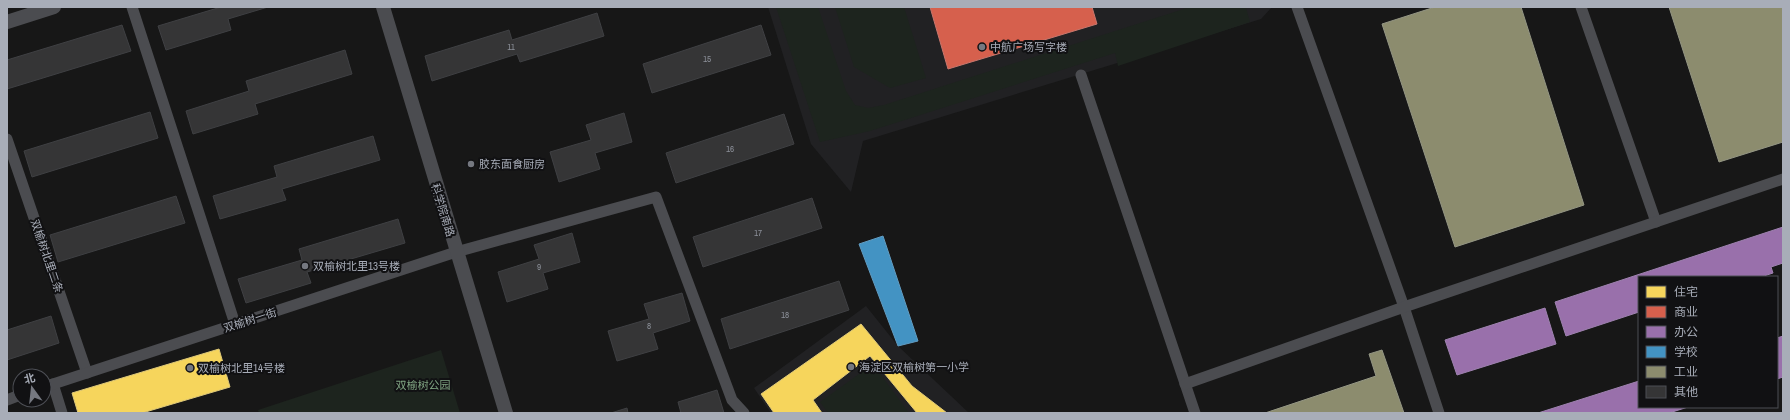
<svg xmlns="http://www.w3.org/2000/svg" width="1790" height="420" font-family="'Archivo Narrow','Noto Sans SC',sans-serif">
  <rect width="100%" height="100%" fill="#171717"/>
  <!-- built -->
  <g fill="#212123">
    <polygon points="768,7 1272,7 1261,19 863,141 851,192 811,144"/>
    <polygon points="866,306 898,346 969,413 771,413 754,388"/>
  </g>
  <!-- green -->
  <g fill="#1d241e">
    <polygon points="776,7 818,7 846,91 855,105 868,108 884,105 1190,7 1249,7 1246,8 1250,22 1118,66 1115,53 870,131 820,142"/>
    <polygon points="835,7 904,7 926,78 890,88 854,67"/>
    <polygon points="441,350 460,413 259,413 258,410"/>
    <polygon points="873,364 909,413 828,413 820,402"/>
  </g>
  <!-- homes -->
  <g fill="#f6d55c" stroke="#dfc978">
    <polygon points="861,324 912,386 947,413 917,413 870,356 813,400 822,413 774,413 761,394"/>
    <polygon points="219,349 230,387 142,413 78,413 72,393"/>
  </g>
  <!-- shops -->
  <polygon fill="#d6604d" stroke="#c8776d" points="930,7 1092,7 1097,24 948,69"/>
  <!-- offices -->
  <g fill="#9970ab" stroke="#9e82af">
    <polygon points="1783,227 1783,263 1771,267 1773,273 1761,277 1639,277 1639,312 1566,336 1555,302"/>
    <polygon points="1545,308 1556,344 1457,375 1445,340"/>
    <polygon points="1783,336 1783,377 1777,379 1777,338"/>
    <polygon points="1639,381 1639,407 1688,407 1669,413 1538,413"/>
  </g>
  <!-- schools -->
  <polygon fill="#4393c3" stroke="#619bc0" points="883,236 918,341 898,346 859,244"/>
  <!-- industry -->
  <g fill="#8c8c6e" stroke="#949684">
    <polygon points="1435,7 1521,7 1584,205 1455,247 1382,24"/>
    <polygon points="1669,7 1783,7 1783,142 1719,162"/>
    <polygon points="1382,350 1404,413 1265,413 1376,376 1369,354"/>
  </g>
  <!-- building -->
  <g fill="#353536" stroke="#3f4043">
    <polygon points="221,7 268,7 228,19 231,30 166,50 158,26"/>
    <polygon points="597,13 604,36 520,62 517,54 432,81 425,56 509,30 512,40"/>
    <polygon points="122,25 131,51 7,89 7,60"/>
    <polygon points="761,25 771,55 652,93 643,64"/>
    <polygon points="345,50 352,74 255,104 258,114 193,134 186,111 249,91 246,81"/>
    <polygon points="150,112 158,138 32,177 24,151"/>
    <polygon points="624,113 632,142 595,153 600,169 559,182 550,152 591,140 586,125"/>
    <polygon points="784,114 794,144 676,183 666,153"/>
    <polygon points="373,136 380,160 282,189 286,200 220,219 213,196 277,177 274,166"/>
    <polygon points="176,196 185,223 58,262 50,235"/>
    <polygon points="812,198 822,228 703,267 693,237"/>
    <polygon points="398,219 405,243 307,272 311,283 246,303 238,279 302,260 299,249"/>
    <polygon points="572,233 580,262 543,273 548,289 507,302 498,272 539,259 534,245"/>
    <polygon points="839,281 849,310 730,349 721,319"/>
    <polygon points="682,293 690,321 653,333 658,349 617,361 608,331 649,319 644,304"/>
    <polygon points="51,316 59,343 7,360 7,330"/>
    <polygon points="717,390 724,413 681,413 678,402"/>
    <polygon points="627,408 628,413 611,413"/>
  </g>
  <g fill="none" stroke-linecap="round" stroke-linejoin="round">
    <!-- minor -->
    <g stroke="#4b4c50" stroke-width="11">
      <polyline points="132,7 235,324"/>
      <polyline points="1297,7 1404,307 1439,413"/>
      <polyline points="1581,7 1656,222"/>
      <polyline points="1081,75 1195,413"/>
      <polyline points="7,139 87,373"/>
      <polyline points="53,384 62,413"/>
      <polyline points="1185,384 1404,307 1783,179"/>
      <polyline points="44,387 456,252 656,197 732,400 744,413"/>
      <polyline points="7,400 20,395"/>
    </g>
    <!-- tertiary -->
    <g stroke="#4b4c50" stroke-width="14">
      <polyline points="383,7 506,413"/>
      <polyline points="7,22 54,7"/>
    </g>
  </g>
  <!-- markers -->
  <g fill="#757880" stroke="#111113" stroke-width="1.5">
    <circle cx="982" cy="47" r="4"/>
    <circle cx="471" cy="164" r="4"/>
    <circle cx="305" cy="266" r="4"/>
    <circle cx="851" cy="367" r="4"/>
    <circle cx="190" cy="368" r="4"/>
  </g>
  <g text-anchor="middle" stroke-width="4" stroke-linejoin="round" paint-order="stroke">
    <!-- number labels -->
    <g font-size="9" fill="#8b8f98">
      <text x="511" y="50">11</text>
      <text x="707" y="62">15</text>
      <text x="730" y="152">16</text>
      <text x="758" y="236">17</text>
      <text x="539" y="270">9</text>
      <text x="785" y="318">18</text>
      <text x="649" y="329">8</text>
    </g>
    <!-- poi labels -->
    <g font-size="11" fill="#a8adb8" stroke="#111113" text-anchor="start">
      <text x="990" y="51">中航广场写字楼</text>
      <text x="479" y="168">胶东面食厨房</text>
      <text x="313" y="270">双榆树北里13号楼</text>
      <text x="859" y="371">海淀区双榆树第一小学</text>
      <text x="198" y="372">双榆树北里14号楼</text>
    </g>
    <!-- street labels -->
    <g font-size="11" fill="#a8adb8" stroke="#111113">
      <text transform="translate(443 210) rotate(73)" y="4">科学院南路</text>
      <text transform="translate(47 256) rotate(71)" y="4">双榆树北里二条</text>
      <text transform="translate(250 320) rotate(-18)" y="4">双榆树一街</text>
    </g>
    <!-- park labels -->
    <g font-size="11" fill="#7fa381" stroke="#111113">
      <text x="423" y="389">双榆树公园</text>
    </g>
  </g>
  <!-- border -->
  <rect width="1790" height="420" fill="none" stroke="#a8adb8" stroke-width="16"/>
  <!-- legend -->
  <rect x="1638" y="276" width="140" height="132" fill="#111113" stroke="#4d4f55"/>
  <rect x="1646" y="286" width="20" height="12" fill="#f6d55c" stroke="#4d4f55"/>
  <text x="1674" y="296" font-size="12" fill="#a8adb8">住宅</text>
  <rect x="1646" y="306" width="20" height="12" fill="#d6604d" stroke="#4d4f55"/>
  <text x="1674" y="316" font-size="12" fill="#a8adb8">商业</text>
  <rect x="1646" y="326" width="20" height="12" fill="#9970ab" stroke="#4d4f55"/>
  <text x="1674" y="336" font-size="12" fill="#a8adb8">办公</text>
  <rect x="1646" y="346" width="20" height="12" fill="#4393c3" stroke="#4d4f55"/>
  <text x="1674" y="356" font-size="12" fill="#a8adb8">学校</text>
  <rect x="1646" y="366" width="20" height="12" fill="#8c8c6e" stroke="#4d4f55"/>
  <text x="1674" y="376" font-size="12" fill="#a8adb8">工业</text>
  <rect x="1646" y="386" width="20" height="12" fill="#353536" stroke="#4d4f55"/>
  <text x="1674" y="396" font-size="12" fill="#a8adb8">其他</text>
  <!-- north arrow -->
  <g transform="translate(32 388) rotate(345)"><circle r="19" fill="#111113" stroke="#4d4f55"/>
  <path d="M0-3L7 15L0 10L-7 15Z" fill="#757880"/>
  <text y="-6" font-size="11" font-weight="bold" text-anchor="middle" fill="#a8adb8">北</text>
  </g>
</svg>
